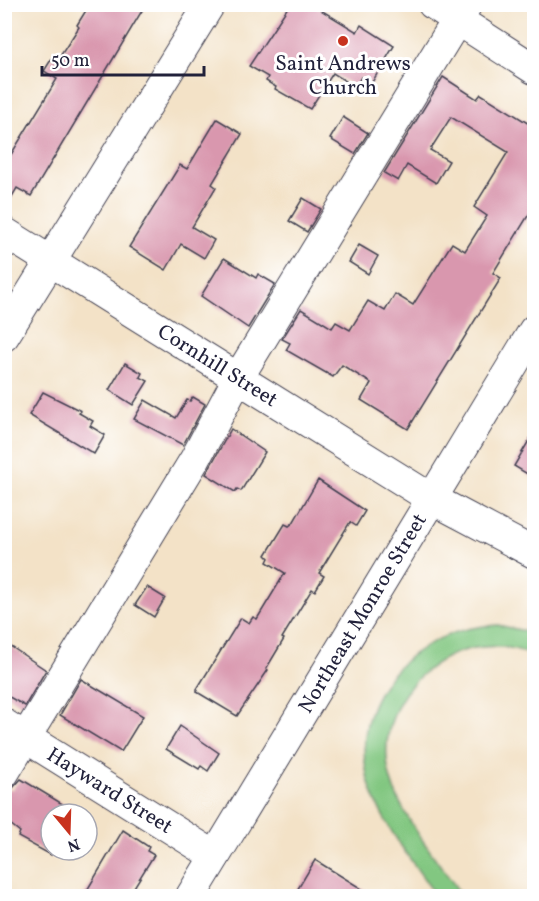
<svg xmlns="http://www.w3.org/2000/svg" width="539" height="901" font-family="Vollkorn,serif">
  <rect width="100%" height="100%" fill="#fff"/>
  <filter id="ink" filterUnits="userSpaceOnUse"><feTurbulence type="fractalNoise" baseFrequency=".0167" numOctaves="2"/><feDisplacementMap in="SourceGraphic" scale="12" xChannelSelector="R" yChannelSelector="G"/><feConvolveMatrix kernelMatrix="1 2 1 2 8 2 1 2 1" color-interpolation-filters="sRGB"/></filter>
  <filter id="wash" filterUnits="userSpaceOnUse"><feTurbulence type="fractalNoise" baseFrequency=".008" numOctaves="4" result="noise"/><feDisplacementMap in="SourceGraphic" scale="24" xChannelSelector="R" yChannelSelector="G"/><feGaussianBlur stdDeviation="1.35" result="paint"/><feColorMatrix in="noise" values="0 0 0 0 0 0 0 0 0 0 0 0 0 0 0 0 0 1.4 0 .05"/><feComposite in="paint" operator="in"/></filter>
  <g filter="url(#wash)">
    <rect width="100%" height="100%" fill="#f3e2c7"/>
    <!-- green -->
    <path fill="#82c781" stroke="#52745e" stroke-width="1.5" d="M498,625L534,633V656C456,619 366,697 391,780C401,817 440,863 462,896H436C413,862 383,826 370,786C343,700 414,627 498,625Z"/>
    <g id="blocks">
      <!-- building -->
      <g fill="#d997ae">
        <polygon points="90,4 146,4 31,196 17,188 4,210 4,166 57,79 44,71 54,55 59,58 79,27 77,25"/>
        <polygon points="290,4 311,4 357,32 361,25 394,46 371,84 361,77 355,87 333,73 310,109 275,89 276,87 266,81 268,77 249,66"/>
        <polygon points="443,77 477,99 481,94 534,127 534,206 493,273 501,278 408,429 361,400 371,383 342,365 333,377 286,350 290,343 282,339 301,309 332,328 336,322 350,330 368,301 385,311 395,294 413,305 452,243 465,251 487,216 474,207 508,152 451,117 430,150 449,161 436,183 407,165 398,181 384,173"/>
        <polygon points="343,117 368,133 355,154 330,139"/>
        <polygon points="217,119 242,134 212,184 216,187 192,227 214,240 204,258 181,244 166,270 129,247 180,165 187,169"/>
        <polygon points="303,198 321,209 307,232 289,221"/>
        <polygon points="359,245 378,256 368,274 349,262"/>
        <polygon points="224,258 256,278 258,274 275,284 248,328 201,296"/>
        <polygon points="125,363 142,373 140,377 148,381 133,405 109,390"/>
        <polygon points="43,392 81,411 79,413 93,421 90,426 105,435 94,454 29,415"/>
        <polygon points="193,397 205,404 183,445 134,419 145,400 176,418 187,400 190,401"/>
        <polygon points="231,429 265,452 241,491 237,489 235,492 206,474"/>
        <polygon points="534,432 534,478 514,466"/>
        <polygon points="318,480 365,511 356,526 350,522 319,573 324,576 315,591 312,589 282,638 284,639 266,669 268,670 237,716 197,692 197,689 241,618 249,623 253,617 257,619 285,573 267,562 269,558 266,555 285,524 289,526 293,523"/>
        <polygon points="147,587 165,598 154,617 135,605"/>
        <polygon points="4,642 46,670 25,706 4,694"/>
        <polygon points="81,679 143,716 121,752 60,715"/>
        <polygon points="180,726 219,753 208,771 201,766 199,769 166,749"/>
        <polygon points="21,779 79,814 51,814 51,855 18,837 20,832 4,819 4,790 12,789"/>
        <polygon points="123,830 149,847 147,851 154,855 128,897 83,897"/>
        <polygon points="315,860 375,897 293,897"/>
      </g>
    </g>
  </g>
  <g filter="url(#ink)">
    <use href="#blocks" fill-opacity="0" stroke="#413f50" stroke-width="1.5"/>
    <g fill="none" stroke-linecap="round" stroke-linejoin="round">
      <!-- minor casing -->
      <g stroke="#413f50" stroke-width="32">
        <g id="minor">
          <polyline points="433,4 534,69"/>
          <polyline points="4,232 432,499 534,553"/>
          <polyline points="4,336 210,4"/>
          <polyline points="4,724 215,856"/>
          <polyline points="4,773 195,459 238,378 467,4"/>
          <polyline points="191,896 534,330"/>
        </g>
      </g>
      <!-- minor -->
      <use href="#minor" stroke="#fff" stroke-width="30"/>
    </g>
  </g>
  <!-- markers -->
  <circle fill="#c8321e" stroke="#fff" stroke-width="2" cx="343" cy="41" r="6"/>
  <g text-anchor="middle" stroke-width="6" stroke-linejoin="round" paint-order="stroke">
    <!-- poi labels -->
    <g font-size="21" fill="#22223b" stroke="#fff">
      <text x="343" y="70">Saint Andrews<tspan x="343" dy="24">Church</tspan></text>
    </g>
    <!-- street labels -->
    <g font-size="21" fill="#22223b" stroke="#fff">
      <text transform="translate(218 365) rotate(32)" y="7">Cornhill Street</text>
      <text transform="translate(362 613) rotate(-59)" y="7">Northeast Monroe Street</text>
      <text transform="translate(110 790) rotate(32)" y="7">Hayward Street</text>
    </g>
  </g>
  <!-- margin -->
  <rect width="539" height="901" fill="none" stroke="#fff" stroke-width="24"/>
  <!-- north arrow -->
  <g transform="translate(69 832) rotate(161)"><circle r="28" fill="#ffffff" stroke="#a7a7b1" stroke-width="1.5"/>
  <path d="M0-4.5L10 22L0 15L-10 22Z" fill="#c8321e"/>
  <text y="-9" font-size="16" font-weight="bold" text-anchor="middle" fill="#22223b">N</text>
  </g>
  <!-- scale -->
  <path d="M42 66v9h162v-9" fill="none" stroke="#22223b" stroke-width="3"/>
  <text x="51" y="66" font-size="18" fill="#22223b" stroke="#ffffff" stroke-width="4.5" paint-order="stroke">50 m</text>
</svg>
